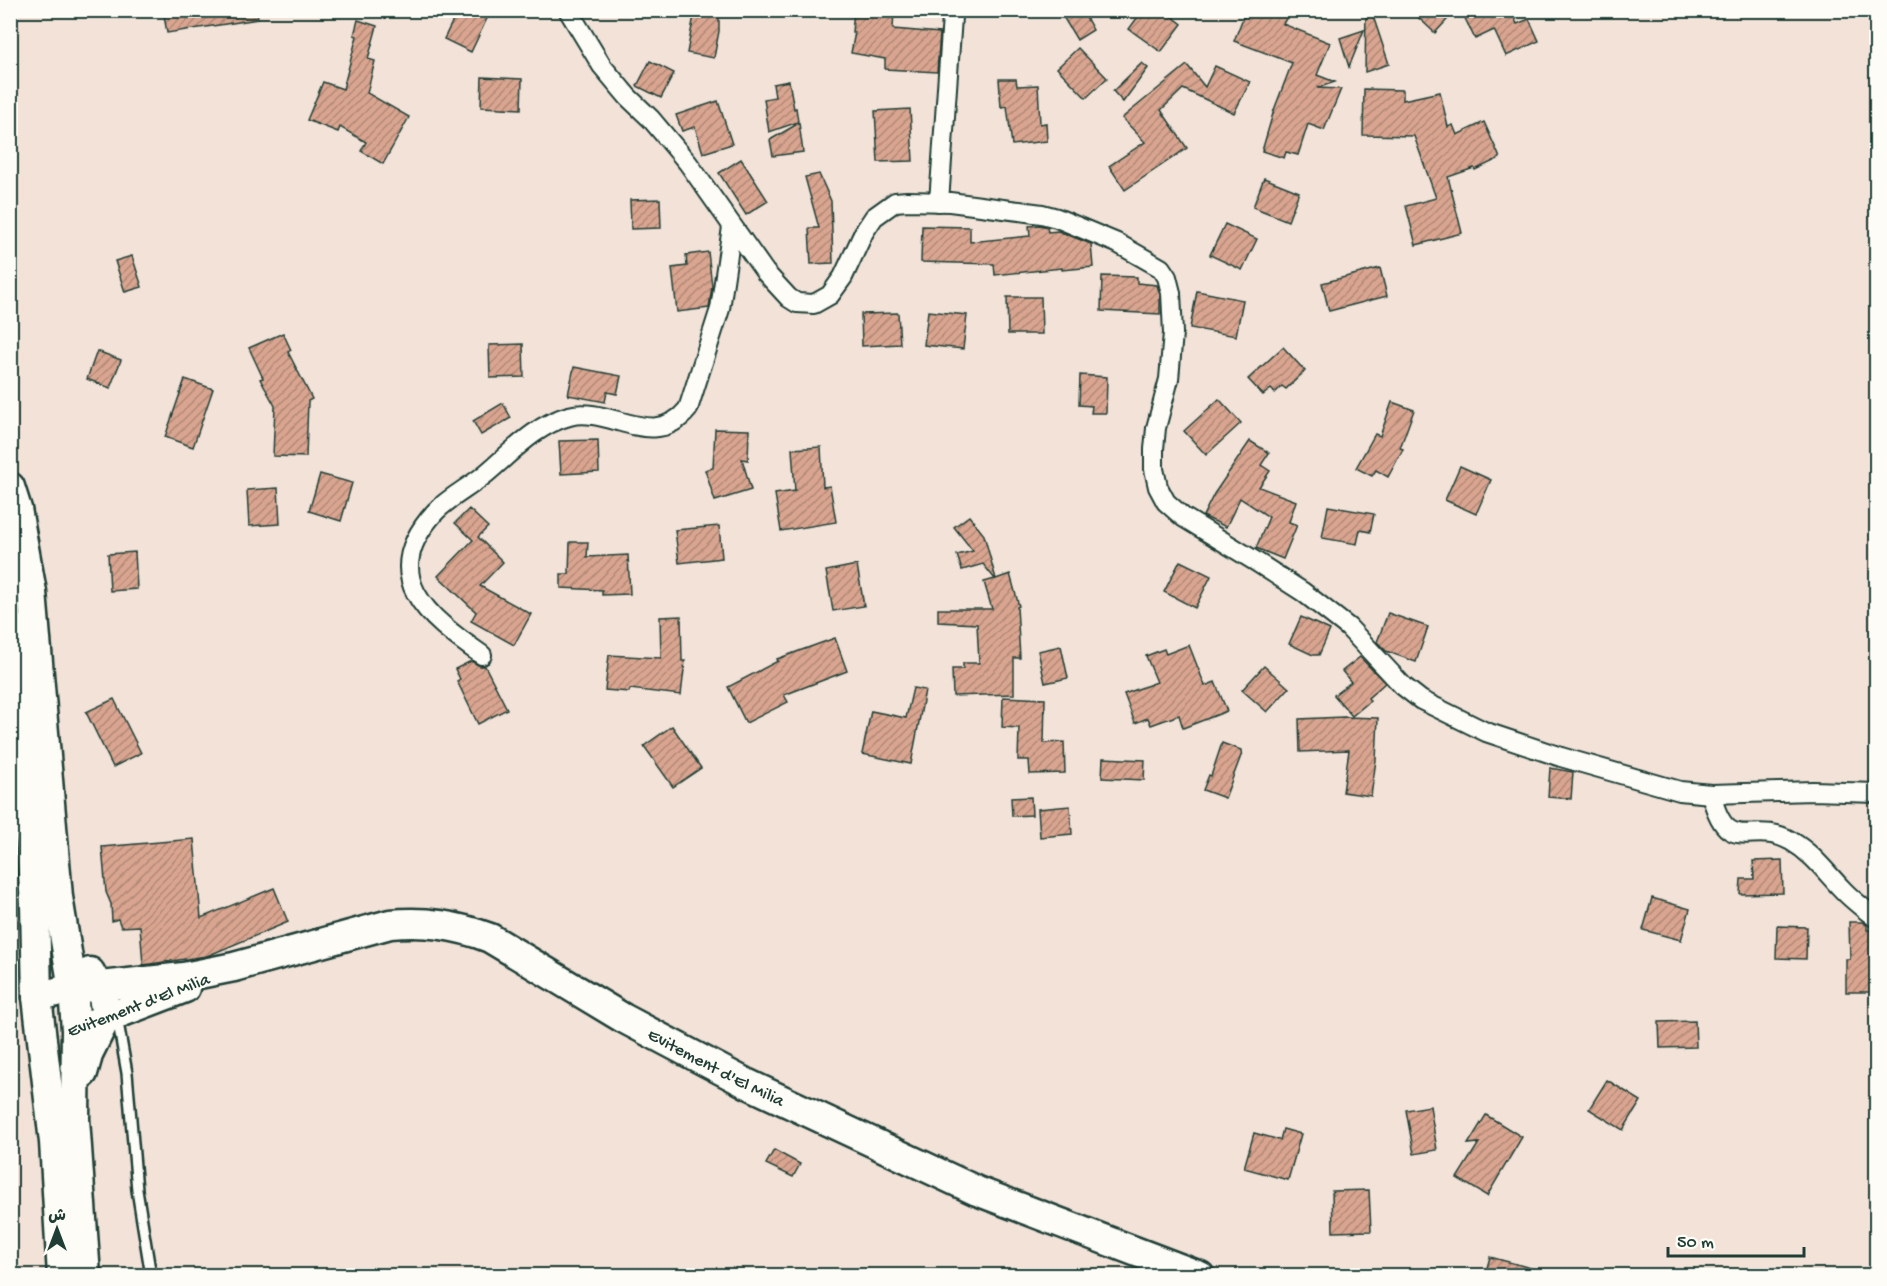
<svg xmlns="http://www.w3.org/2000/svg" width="1887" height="1286" font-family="'Gochi Hand','Playpen Sans Arabic',sans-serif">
  <defs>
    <pattern id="building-hatch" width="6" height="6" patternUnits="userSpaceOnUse" patternTransform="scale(1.5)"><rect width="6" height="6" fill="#daa590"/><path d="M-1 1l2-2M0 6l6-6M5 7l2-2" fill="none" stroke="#b08876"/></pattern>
  </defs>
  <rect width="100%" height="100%" fill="#f2e2d8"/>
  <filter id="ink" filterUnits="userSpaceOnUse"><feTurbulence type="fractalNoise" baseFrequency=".0167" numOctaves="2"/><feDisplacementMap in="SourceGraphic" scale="12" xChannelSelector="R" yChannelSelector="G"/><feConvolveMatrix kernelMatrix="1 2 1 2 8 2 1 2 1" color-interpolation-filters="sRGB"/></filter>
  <g filter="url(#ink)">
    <!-- building -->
    <g fill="url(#building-hatch)" stroke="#1f3d34" stroke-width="1.5">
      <polygon points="163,10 257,10 258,19 167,33"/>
      <polygon points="458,10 491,10 471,52 444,39"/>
      <polygon points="695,10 719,10 719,31 714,58 687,53"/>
      <polygon points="854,10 894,10 893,29 940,33 937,72 885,69 885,59 851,53 855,32 852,32"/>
      <polygon points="1059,10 1082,10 1093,30 1077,40"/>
      <polygon points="1143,10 1164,10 1182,24 1161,52 1129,29"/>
      <polygon points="1246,10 1291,10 1283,24 1330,43 1317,75 1335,82 1317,88 1341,89 1324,130 1308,124 1298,155 1286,152 1284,158 1262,151 1274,110 1292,63 1234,41"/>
      <polygon points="1366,10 1371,10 1389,64 1365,72"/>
      <polygon points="1410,10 1456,10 1435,33"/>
      <polygon points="1461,10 1511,10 1517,24 1529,19 1539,41 1506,56 1494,30 1475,39"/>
      <polygon points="358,20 377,26 368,59 375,61 367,93 409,117 383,164 361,151 366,142 340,127 338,132 307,120 323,82 343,89 357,36 354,35"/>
      <polygon points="1364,30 1349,67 1340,38"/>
      <polygon points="1078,48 1107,78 1086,98 1057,68"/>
      <polygon points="650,61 674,73 661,98 637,86"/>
      <polygon points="1142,63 1148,68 1123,102 1113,91"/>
      <polygon points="1187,65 1205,87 1215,66 1250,82 1234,113 1183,89 1161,110 1187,148 1125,190 1109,166 1145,142 1122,118"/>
      <polygon points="482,77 522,79 521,109 481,107"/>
      <polygon points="999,79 1016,79 1017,86 1038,85 1040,124 1046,123 1047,141 1012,145 1007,106 1001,107"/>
      <polygon points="789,81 794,109 796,108 798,122 769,132 764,99 775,97 773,84"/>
      <polygon points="1364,89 1403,90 1403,100 1440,92 1448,127 1453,125 1457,135 1484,122 1500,158 1475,170 1474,168 1448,177 1462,233 1416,245 1406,206 1436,198 1414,136 1363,135"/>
      <polygon points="718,101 732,144 703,153 695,127 682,131 676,115"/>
      <polygon points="910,109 913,161 878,162 875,111"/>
      <polygon points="799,123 803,152 773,156 770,140"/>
      <polygon points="741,159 768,201 746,215 719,173"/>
      <polygon points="819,174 831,201 833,263 811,264 809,228 819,228 805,177"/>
      <polygon points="1264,178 1299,192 1288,221 1253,207"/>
      <polygon points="660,199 661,228 631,229 630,200"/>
      <polygon points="1225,224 1257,239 1242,270 1210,255"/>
      <polygon points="1040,225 1047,227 1048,232 1058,231 1091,244 1093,267 1062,270 1062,268 995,275 994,264 921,262 922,226 970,227 970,242 1030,236 1029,226"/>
      <polygon points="708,252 712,286 709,308 677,312 672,268 687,266 686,255"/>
      <polygon points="132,256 142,287 125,292 115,261"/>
      <polygon points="1380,268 1387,296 1329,311 1322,283"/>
      <polygon points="1102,276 1137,277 1137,283 1157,285 1160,295 1160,314 1101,311"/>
      <polygon points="1197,291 1243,300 1236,336 1190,328"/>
      <polygon points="1007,297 1041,297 1042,334 1008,334"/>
      <polygon points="928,311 967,315 963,349 924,345"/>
      <polygon points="898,313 900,344 862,346 861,314"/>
      <polygon points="283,333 291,350 288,352 312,399 308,401 306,457 273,456 275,406 260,379 263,378 249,348"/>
      <polygon points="523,344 524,377 490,378 489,345"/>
      <polygon points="1283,347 1305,371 1286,389 1282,386 1275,393 1271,389 1263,395 1248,379"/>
      <polygon points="97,351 121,360 110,388 87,379"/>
      <polygon points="574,367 621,376 617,394 607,392 605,402 568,395"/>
      <polygon points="1080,375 1107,377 1106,413 1091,413 1092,406 1079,405"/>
      <polygon points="185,379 213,389 193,447 165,437"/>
      <polygon points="1219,399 1241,423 1206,455 1184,431"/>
      <polygon points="1392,402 1414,410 1400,448 1403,449 1388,477 1376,470 1372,476 1356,468 1375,434 1380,436"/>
      <polygon points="503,403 511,418 481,435 473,421"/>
      <polygon points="715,429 749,430 748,460 742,459 751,490 715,501 705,470 713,468"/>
      <polygon points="598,440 599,472 561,474 559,441"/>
      <polygon points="1250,441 1269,453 1261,465 1270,471 1259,487 1296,501 1289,522 1297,525 1283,559 1256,548 1269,517 1240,498 1226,527 1203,516 1214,494"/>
      <polygon points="821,447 823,487 830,486 836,522 781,531 775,494 795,491 792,449"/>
      <polygon points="1460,466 1491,480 1476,514 1445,500"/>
      <polygon points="320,474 352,483 341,521 309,511"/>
      <polygon points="278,488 280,524 249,526 247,490"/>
      <polygon points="1328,506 1374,514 1370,532 1360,530 1357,544 1322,538"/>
      <polygon points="469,509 488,527 478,537 503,562 480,586 531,614 514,645 471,621 476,612 438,576 473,540 455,523"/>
      <polygon points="969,516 984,535 996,579 1010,574 1019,606 1017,607 1020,658 1014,658 1014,694 953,696 952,669 963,669 963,663 979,663 977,624 938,622 938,609 992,609 984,582 995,579 983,564 962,570 957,555 973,551 954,527"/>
      <polygon points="719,526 722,558 679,563 675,530"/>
      <polygon points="570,542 588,542 587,557 628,555 630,594 602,595 602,590 561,588 561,574 569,574"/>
      <polygon points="135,552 137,589 110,591 108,554"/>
      <polygon points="1180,561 1211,576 1195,608 1164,592"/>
      <polygon points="857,565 864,606 833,611 826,571"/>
      <polygon points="1388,613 1428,627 1416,662 1386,651 1377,642"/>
      <polygon points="681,616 682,661 685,661 681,695 630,689 629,692 605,690 609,655 661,658 660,617"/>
      <polygon points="1301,617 1330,630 1319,655 1313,655 1289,644"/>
      <polygon points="835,638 847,671 784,695 788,702 746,723 728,687 778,661 777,659"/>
      <polygon points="1189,645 1205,686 1215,682 1227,711 1183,728 1179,715 1151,725 1148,718 1135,723 1124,694 1157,682 1146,656 1164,649 1166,654"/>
      <polygon points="1061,646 1068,678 1045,683 1038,651"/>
      <polygon points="1360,657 1385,683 1368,698 1370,701 1352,716 1334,695 1351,682 1342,671"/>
      <polygon points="471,661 480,666 485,666 507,709 478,724 457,681 460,679 455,669"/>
      <polygon points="1264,666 1289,688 1267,712 1242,690"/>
      <polygon points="913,688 925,690 911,764 862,754 871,711 906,718"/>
      <polygon points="1003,697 1045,699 1044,743 1064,742 1065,773 1030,774 1029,760 1018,760 1019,728 1002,727"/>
      <polygon points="114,699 141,753 113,767 86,712"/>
      <polygon points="1344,717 1378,718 1376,760 1371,796 1343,792 1349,750 1300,752 1299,719"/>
      <polygon points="672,726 701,768 673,787 644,746"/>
      <polygon points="1222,743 1241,750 1241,752 1242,753 1225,798 1203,790 1209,775 1211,776"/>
      <polygon points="1103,758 1145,760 1144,780 1102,778"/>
      <polygon points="1550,768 1573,772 1571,799 1548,797"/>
      <polygon points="1031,797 1032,815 1012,816 1011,798"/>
      <polygon points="1070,806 1072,834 1040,837 1038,809"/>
      <polygon points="194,839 201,918 274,888 288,922 207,956 143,965 140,926 121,927 118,919 112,921 111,904 106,892 102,847"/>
      <polygon points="1782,860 1783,893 1740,894 1741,879 1754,879 1753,861"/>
      <polygon points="1652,898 1690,909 1681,940 1643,930"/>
      <polygon points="1849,922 1862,922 1867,925 1867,930 1876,930 1876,992 1846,992 1846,959 1850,959"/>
      <polygon points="1777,926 1807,927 1806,959 1776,958"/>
      <polygon points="1695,1021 1696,1047 1660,1048 1659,1022"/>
      <polygon points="1607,1080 1641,1101 1623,1130 1589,1109"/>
      <polygon points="1430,1106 1437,1150 1414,1154 1406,1110"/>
      <polygon points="1486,1115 1522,1137 1487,1196 1457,1178 1479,1143 1468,1144"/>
      <polygon points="1283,1129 1301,1134 1288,1180 1244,1168 1254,1133 1280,1140"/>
      <polygon points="774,1150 800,1164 793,1177 766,1164"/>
      <polygon points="1369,1190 1371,1231 1333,1232 1332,1191"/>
      <polygon points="1490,1257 1542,1271 1541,1275 1485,1275"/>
    </g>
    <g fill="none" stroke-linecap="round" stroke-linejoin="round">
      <!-- lane casing -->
      <g stroke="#1f3d34" stroke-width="14">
        <polyline id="lane" points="117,1017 127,1073 137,1190 151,1276"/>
      </g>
      <!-- street casing -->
      <g stroke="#1f3d34" stroke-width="22">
        <g id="street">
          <polyline points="568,10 602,66 628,97 651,119 688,163 765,272 789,298 797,303 814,304 830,295 843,277 864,232 874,217 895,202 907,201 950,202 1042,214 1057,218 1117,243 1161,268 1167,277 1171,293 1173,333 1169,379 1156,428 1154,449 1154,469 1158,487 1166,502 1183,517 1255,561 1303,592 1348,627 1403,686 1421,700 1486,732 1561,757 1680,791 1711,794 1813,791 1876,793"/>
          <polyline points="939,202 952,17"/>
          <path d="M482,655C427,617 376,576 436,511C450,497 468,488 483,476C510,454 535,425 569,416C610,405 653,452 688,409L720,309L732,227"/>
          <path d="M1711,794C1728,860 1751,818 1791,841C1812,853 1825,871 1841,888C1852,900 1864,909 1876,918"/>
        </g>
      </g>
      <!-- primary casing -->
      <g stroke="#1f3d34" stroke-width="33">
        <g id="primary">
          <polyline points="10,487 17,509 32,592 58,897 73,989 76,1030 75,1119 86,1276"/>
          <polyline points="10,626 16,669 26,778 35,904 37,997 54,1142 62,1276"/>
          <path id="s1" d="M37,997L64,990L184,977L234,967L390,924C426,921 456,925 490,938L623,1018L746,1083L977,1191L1200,1276"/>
          <polyline points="91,1024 185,988"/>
          <polyline points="83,1073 89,1052 102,1026 106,1012 102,993 90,972"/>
        </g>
      </g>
      <!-- lane -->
      <use href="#lane" stroke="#fdfcf7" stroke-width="9"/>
      <!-- street -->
      <use href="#street" stroke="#fdfcf7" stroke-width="18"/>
      <!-- primary -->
      <use href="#primary" stroke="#fdfcf7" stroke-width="28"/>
    </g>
  </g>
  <g text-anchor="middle" stroke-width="4.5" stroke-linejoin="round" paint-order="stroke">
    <!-- street labels -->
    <g font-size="18" fill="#1f3d34" stroke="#fdfcf7">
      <text transform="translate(138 1004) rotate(-21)" y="6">Evitement d'El Milia</text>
      <text dy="6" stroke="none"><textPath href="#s1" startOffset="724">Evitement d'El Milia</textPath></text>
    </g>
  </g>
  <!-- margin -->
  <rect width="1887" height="1286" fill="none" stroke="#fdfcf7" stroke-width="36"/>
  <rect x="18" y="18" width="1851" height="1250" fill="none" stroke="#1f3d34" stroke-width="2" filter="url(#ink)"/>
  <!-- north arrow -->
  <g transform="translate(57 1229)" stroke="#fdfcf7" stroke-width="4.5" paint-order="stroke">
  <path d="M0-4.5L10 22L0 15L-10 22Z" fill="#1f3d34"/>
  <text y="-9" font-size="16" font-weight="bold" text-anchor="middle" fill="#1f3d34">ش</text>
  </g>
  <!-- scale -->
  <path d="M1668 1247v9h136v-9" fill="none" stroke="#1f3d34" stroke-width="3"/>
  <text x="1677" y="1247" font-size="18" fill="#1f3d34" stroke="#fdfcf7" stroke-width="4.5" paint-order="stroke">50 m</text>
</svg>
